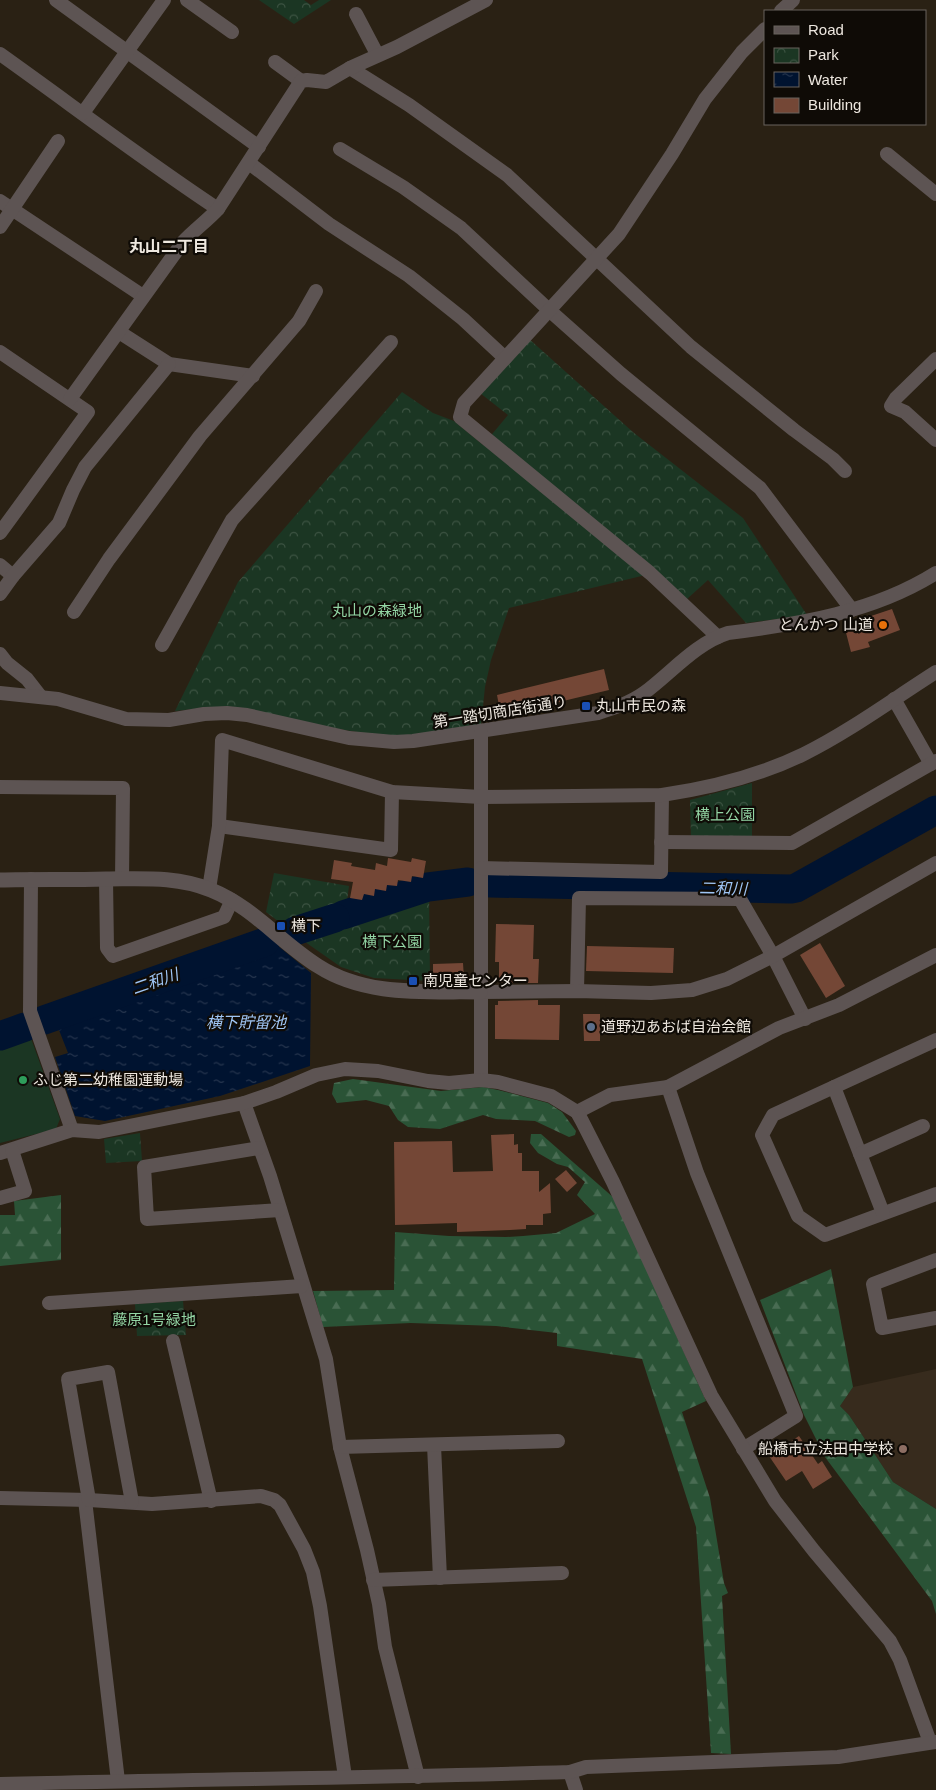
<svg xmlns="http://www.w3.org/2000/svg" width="936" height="1790" font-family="Arial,'Noto Sans JP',sans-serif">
  <defs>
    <pattern id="forest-firs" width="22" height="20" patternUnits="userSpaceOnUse" patternTransform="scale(1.25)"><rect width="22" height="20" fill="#2a5336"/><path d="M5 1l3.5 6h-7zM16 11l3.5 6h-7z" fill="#496c53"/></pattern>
    <pattern id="park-crowns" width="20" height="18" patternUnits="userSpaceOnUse" patternTransform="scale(1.25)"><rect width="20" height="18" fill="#1b3623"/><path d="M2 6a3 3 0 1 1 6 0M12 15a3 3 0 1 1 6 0" fill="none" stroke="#3c5342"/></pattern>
    <pattern id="water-ripples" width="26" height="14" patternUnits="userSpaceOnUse" patternTransform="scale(1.25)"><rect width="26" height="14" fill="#001330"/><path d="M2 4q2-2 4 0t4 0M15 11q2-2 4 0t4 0" fill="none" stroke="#26354e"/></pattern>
  </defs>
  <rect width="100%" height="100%" fill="#2a2114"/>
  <!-- education -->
  <polygon fill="#372b1d" points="936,1369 936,1509 893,1482 849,1415 840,1406 853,1387"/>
  <!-- forest -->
  <g fill="url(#forest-firs)">
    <polygon points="353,1079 441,1091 483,1087 498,1090 548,1103 562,1112 576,1131 575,1135 569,1137 535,1121 496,1119 483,1115 440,1129 408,1127 398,1120 389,1106 366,1100 337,1103 332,1094 334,1083"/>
    <polygon points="531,1134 541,1134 614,1198 706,1401 682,1412 710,1498 724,1583 728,1593 722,1596 731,1754 711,1753 696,1527 642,1359 557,1346 557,1333 496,1326 411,1323 323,1327 313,1291 394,1290 395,1232 449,1236 506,1237 523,1236 556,1233 595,1214 577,1195 585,1182 568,1167 557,1164 538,1153 530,1143"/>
    <polygon points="61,1195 61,1260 0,1266 0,1215 15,1215 14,1201"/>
    <polygon points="831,1269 853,1387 840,1406 849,1415 893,1482 936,1509 936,1614 932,1601 825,1457 804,1415 760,1300"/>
  </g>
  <!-- park -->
  <g fill="url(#park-crowns)">
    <polygon points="259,0 304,0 311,5 319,0 331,0 294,24"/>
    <polygon points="528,338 634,433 743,518 807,615 746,623 708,580 687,599 658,572 509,608 491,660 485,687 481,725 414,735 377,735 202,708 175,711 238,582 402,392 433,413 454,421 483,445 508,415 480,393"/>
    <polygon points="752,783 752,839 691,838 690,800"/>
    <polygon points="274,873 349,886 346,908 287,928 266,912"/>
    <polygon points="429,889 430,981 374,978 341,967 298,937"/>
    <polygon points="140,1133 142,1161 106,1163 104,1139"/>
    <polygon points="183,1301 186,1335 137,1336 135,1304"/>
  </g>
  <!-- pitch -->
  <polygon fill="#1b3623" points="28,1030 60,1119 56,1129 0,1143 0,1040"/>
  <!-- water -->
  <polygon fill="url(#water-ripples)" points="277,945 311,973 310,1066 220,1096 105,1121 75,1116 55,1057 68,1053 57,1025"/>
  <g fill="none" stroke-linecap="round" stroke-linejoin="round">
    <!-- river -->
    <g stroke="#001330" stroke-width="29">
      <polyline points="490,883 791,889 796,888 936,810"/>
      <polyline points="343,915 428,887 468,882"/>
      <polyline points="295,931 335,918"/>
      <polyline points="44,1020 265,942"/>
      <polyline points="0,1036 25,1027"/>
    </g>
  </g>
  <!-- building -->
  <g fill="#744736">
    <polygon points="892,609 900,630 868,642 870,647 851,652 844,625"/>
    <polygon points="604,669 609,690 501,716 497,695"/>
    <polygon points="388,858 411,862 412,858 426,861 423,878 412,876 411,882 398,880 397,886 387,885 386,891 375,889 374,896 364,894 362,900 350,898 353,882 331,879 334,860 352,863 351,866 375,870 376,863 387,866"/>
    <polygon points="496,924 534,925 533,959 539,959 538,983 499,983 499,962 495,962"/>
    <polygon points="820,943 845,986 826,998 800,955"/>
    <polygon points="587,946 674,948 673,973 586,971"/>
    <polygon points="463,963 464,978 433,979 433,964"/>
    <polygon points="538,1000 538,1005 560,1005 559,1040 495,1039 495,1005 498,1005 498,1001"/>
    <polygon points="583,1014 600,1014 600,1041 584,1041"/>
    <polygon points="514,1134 514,1145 518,1144 518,1153 522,1153 522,1171 539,1171 539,1192 550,1183 551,1213 543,1214 543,1225 526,1225 526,1229 510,1230 457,1232 457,1223 395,1225 394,1142 452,1141 453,1172 493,1171 491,1135"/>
    <polygon points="566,1170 577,1183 567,1192 555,1179"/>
    <polygon points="799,1436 818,1464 822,1461 832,1477 813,1489 802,1471 786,1481 769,1456"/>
  </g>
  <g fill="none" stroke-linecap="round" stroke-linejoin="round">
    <!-- minor -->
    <g stroke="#5d5453" stroke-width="14">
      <polyline points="56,0 259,147"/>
      <polyline points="187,0 232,32"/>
      <polyline points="781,11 793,0"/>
      <polyline points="356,14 377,54"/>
      <path d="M0,54C73,106 144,160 218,209"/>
      <polyline points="275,62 301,81"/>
      <polyline points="350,68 409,105 507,175 691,347 794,430 833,459 845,471"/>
      <polyline points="83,113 164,0"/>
      <polyline points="340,149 403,187 461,228 549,310 621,374 760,488 852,610"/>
      <polyline points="887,154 936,194"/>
      <polyline points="249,163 329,224 409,276 463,319 505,358"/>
      <polyline points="0,201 143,296"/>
      <polyline points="0,227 58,141"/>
      <polyline points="119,332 169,364 253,376"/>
      <polyline points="0,352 88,412 0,533"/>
      <polyline points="936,359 896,398 891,406 905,412 936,440"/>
      <path d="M70,399L183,242C194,230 207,221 218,209L301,81L307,80L326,82L350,68L397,47L486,0"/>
      <polyline points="0,565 13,576"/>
      <polyline points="0,594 13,576 59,523 73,490 85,467 169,364"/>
      <polyline points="74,612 109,559 200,436 299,321 316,291"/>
      <polyline points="718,637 650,573 460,417 464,403 619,234 672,154 705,99 742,52 765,29"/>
      <polyline points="162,645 232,520 391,342"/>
      <polyline points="0,654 7,663 27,679 41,697"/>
      <path d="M0,693L58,699L126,719L169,720L204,714L227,713L247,715L349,738L394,742L413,741L598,713C614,708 630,703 644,693C671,673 696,643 728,633C800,624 874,612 936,573"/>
      <polyline points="894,699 931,764"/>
      <polyline points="481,732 481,1080"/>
      <polyline points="0,787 123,788 122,879"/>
      <polyline points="219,826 391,850 392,792"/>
      <polyline points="661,842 792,843 936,761"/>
      <polyline points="481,868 661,872 662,795"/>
      <polyline points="31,879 30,1011 72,1130"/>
      <polyline points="106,879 107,948 113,956 224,917 232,900"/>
      <path d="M209,889L219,826L222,740L392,792L481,797L662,795C710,788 759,776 804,754C850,731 892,700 936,672"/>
      <polyline points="577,991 579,898 740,899 773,956 805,1019"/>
      <polyline points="480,992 577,991 651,993 692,990 727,979 773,956 936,863"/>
      <polyline points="936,1040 773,1115 762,1135 798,1216 825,1235 936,1194"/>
      <polyline points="668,1087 697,1173 796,1416 743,1449"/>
      <polyline points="834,1087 883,1213"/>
      <polyline points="244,1103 270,1176 326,1359 340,1447 367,1550 379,1604 385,1647 418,1777"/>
      <polyline points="577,1112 610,1095 668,1087 779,1028 839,1005 936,955"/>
      <polyline points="259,1148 144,1167 147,1219 280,1210"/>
      <polyline points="0,1153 72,1130 99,1132 244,1103 276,1092 316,1075 345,1069 378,1071 428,1081 449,1083 481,1080 498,1082 551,1096 577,1112 582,1121 613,1182 711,1395 775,1501 814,1551 890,1641 900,1660 930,1742"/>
      <polyline points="860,1154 923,1126"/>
      <polyline points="0,1198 25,1191 12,1150"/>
      <polyline points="936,1260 873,1284 882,1328 936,1318"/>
      <polyline points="49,1303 302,1286"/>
      <polyline points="173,1341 211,1501"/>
      <polyline points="434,1445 440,1578"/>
      <polyline points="340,1447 558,1441"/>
      <polyline points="0,1498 89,1500 152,1504 261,1496 274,1500 280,1505 304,1549 313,1572 320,1606 345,1777"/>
      <polyline points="85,1500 118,1781"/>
      <polyline points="89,1500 68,1379 108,1372 132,1502"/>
      <polyline points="373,1580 562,1573"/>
      <polyline points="570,1772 576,1790"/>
      <path d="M0,1784C190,1779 380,1778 570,1772L586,1767L838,1757L936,1742"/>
    </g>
    <!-- tertiary -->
    <path stroke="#5d5453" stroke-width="15" d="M0,880C35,879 71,880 106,879C142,879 176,876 211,890C253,907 280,942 318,966C366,997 425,991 480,992"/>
  </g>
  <!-- markers -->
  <circle fill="#e8710a" stroke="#0f0b06" stroke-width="2" cx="883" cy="625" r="5"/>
  <g fill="#1a4fb4" stroke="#0f0b06" stroke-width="2">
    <rect x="581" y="701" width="10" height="10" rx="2.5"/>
    <rect x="276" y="921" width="10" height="10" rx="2.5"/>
    <rect x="408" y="976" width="10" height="10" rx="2.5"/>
  </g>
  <circle fill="#5c6f8a" stroke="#0f0b06" stroke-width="2" cx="591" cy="1027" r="5"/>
  <circle fill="#2e9e5b" stroke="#0f0b06" stroke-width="2" cx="23" cy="1080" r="5"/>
  <circle fill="#8d6e63" stroke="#0f0b06" stroke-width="2" cx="903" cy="1449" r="5"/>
  <g text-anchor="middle" stroke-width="4.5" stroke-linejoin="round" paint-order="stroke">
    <!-- park labels -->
    <g font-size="15" fill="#93d5a4" stroke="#0f0b06">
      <text x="377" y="616">丸山の森緑地</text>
      <text x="725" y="820">横上公園</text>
      <text x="392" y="947">横下公園</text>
      <text x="154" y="1325">藤原1号緑地</text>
    </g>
    <!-- poi labels -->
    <g font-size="15" fill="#ede7df" stroke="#0f0b06" text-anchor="start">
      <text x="873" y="630" text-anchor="end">とんかつ 山道</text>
      <text x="596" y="711">丸山市民の森</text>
      <text x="291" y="931">横下</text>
      <text x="423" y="986">南児童センター</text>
      <text x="601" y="1032">道野辺あおば自治会館</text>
      <text x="33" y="1085">ふじ第二幼稚園運動場</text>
      <text x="893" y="1454" text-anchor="end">船橋市立法田中学校</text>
    </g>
    <!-- street labels -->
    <g font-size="15" fill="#ede7df" stroke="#0f0b06">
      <text transform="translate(500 712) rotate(-9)" y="5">第一踏切商店街通り</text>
    </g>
    <!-- neighbourhood labels -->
    <g font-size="16" font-weight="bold" fill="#ede7df" stroke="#0f0b06">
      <text x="169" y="252">丸山二丁目</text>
    </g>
    <!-- water labels -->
    <g font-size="16" font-style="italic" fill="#9fc5f4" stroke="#0f0b06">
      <text transform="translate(723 888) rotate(1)" y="6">二和川</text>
      <text transform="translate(155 981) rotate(-19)" y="6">二和川</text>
      <text x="246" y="1028">横下貯留池</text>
    </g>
  </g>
  <!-- legend -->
  <rect x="764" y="10" width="162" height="115" fill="#0f0b06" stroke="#68635d"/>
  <rect x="774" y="26" width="25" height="8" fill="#5d5453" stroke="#68635d"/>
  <text x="808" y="35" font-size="15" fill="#ede7df">Road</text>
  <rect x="774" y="48" width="25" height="15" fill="url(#park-crowns)" stroke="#68635d"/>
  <text x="808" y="60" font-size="15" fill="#ede7df">Park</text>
  <rect x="774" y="72" width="25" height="15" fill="url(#water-ripples)" stroke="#68635d"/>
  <text x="808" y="85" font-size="15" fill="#ede7df">Water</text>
  <rect x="774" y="98" width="25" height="15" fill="#744736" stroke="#68635d"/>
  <text x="808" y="110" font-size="15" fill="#ede7df">Building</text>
</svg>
